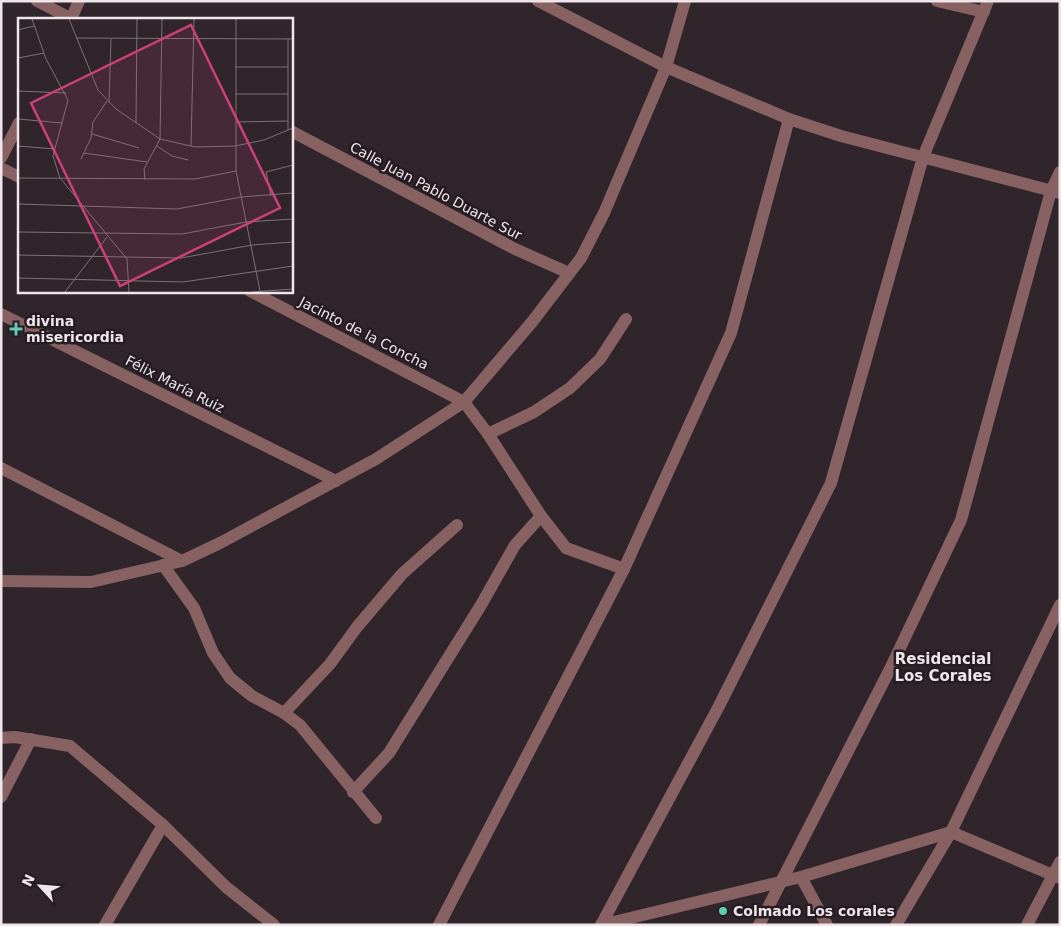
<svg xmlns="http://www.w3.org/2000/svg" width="1061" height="926" font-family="'DejaVu Sans',sans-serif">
  <rect width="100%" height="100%" fill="#30252b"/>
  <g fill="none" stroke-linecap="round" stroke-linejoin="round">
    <!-- minor -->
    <g stroke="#886263" stroke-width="12">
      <polyline points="37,1 72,19"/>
      <polyline points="538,1 666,67 789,119 841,136 1060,193"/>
      <polyline points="937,1 984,12"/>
      <polyline points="71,19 79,1"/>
      <polyline points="291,131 515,249 569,273"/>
      <polyline points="1,158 19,123"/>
      <polyline points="1,168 19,177"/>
      <polyline points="250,291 464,402 488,434 541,516 566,548 624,569"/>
      <polyline points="1,314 336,481"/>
      <polyline points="488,434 534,412 570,388 600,359 626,319"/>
      <polyline points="1,468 182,561"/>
      <polyline points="163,565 194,608 213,653 230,678 252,696 284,713 300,725 376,818"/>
      <polyline points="1,581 91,582 182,561 220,543 376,459 464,402 532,322 581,258 604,213 666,67 685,1"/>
      <polyline points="284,713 330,664 357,627 402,574 457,525"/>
      <polyline points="1,738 15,737 70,746 163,825 226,887 274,925"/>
      <polyline points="353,792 389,753 481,605 515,545 541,516"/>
      <polyline points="1,797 31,739"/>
      <polyline points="801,877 827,925"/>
      <polyline points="105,925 163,825"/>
      <polyline points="439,925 624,569 731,333 789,119"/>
      <polyline points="601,925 719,706 831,483 923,157 988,1"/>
      <polyline points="601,925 801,877 951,832 1060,878"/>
      <polyline points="759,925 889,671 961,520 1051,191 1060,172"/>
      <polyline points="896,925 951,832 1060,605"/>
      <polyline points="1027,925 1060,862"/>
    </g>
  </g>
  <!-- markers -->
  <g fill="#5eceb7" stroke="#261c22" stroke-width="2">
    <path d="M13.5 321.5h5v5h5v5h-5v5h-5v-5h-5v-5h5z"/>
    <circle cx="723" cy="911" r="5"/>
  </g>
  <g text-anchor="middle" stroke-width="5" stroke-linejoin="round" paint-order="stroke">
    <!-- street labels -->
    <g font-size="14" fill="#eee6ea" stroke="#261c22">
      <text transform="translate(436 191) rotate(28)" y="5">Calle Juan Pablo Duarte Sur</text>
      <text transform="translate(364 333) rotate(27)" y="5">Jacinto de la Concha</text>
      <text transform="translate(175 384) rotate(27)" y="5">Félix María Ruiz</text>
    </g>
    <!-- poi labels -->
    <g font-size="14" font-weight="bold" fill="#eee6ea" stroke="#261c22" text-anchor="start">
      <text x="26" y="326">divina<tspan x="26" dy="16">misericordia</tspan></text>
      <text x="733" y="916">Colmado Los corales</text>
    </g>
    <!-- neighbourhood labels -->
    <g font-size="15" font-weight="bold" fill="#eee6ea" stroke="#261c22">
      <text x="943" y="664">Residencial<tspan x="943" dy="17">Los Corales</tspan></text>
    </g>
  </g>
  <!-- overview -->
  <g transform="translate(18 18)">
    <rect width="275" height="275" fill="#30252b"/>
    <path fill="none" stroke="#7c7277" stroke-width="1" d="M14,1L28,41L50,82L35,138L42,160L109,241L111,274M51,1L80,72L98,91L142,121L177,129L217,128L246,122L275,110M218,1V153L242,273M0,12L16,8M58,20L275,21M0,40L26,35M217,49H270M0,73L48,75M217,76H270M91,85L93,21M0,101L44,105M218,104L270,103M118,105L119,1M270,112V21M74,116L121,130M0,128L37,131M139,128L154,138L170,142M173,128L176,1M66,135L129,144M63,141L73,120L75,104L89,83M0,160L177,161L218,153M127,162L126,151L142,121L144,1M253,178L248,154L275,147M0,186L159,191L223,179L275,175M0,214L164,216L228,204L275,201M0,237L163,240L234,227L275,224M0,260L165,264L275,248M47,274L89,219M234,274L275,271"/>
    <path fill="#cb4178" fill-opacity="0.15" stroke="#cb4178" stroke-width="2.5" d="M173,7L262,190L102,268L13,85Z"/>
    <rect width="275" height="275" fill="none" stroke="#eee6ea" stroke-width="2.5"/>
  </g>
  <!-- border -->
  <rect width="1061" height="926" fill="none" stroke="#eee6ea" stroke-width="5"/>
  <!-- north arrow -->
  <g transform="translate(40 886) rotate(296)" stroke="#261c22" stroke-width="4" paint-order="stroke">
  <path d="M0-4L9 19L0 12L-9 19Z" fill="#eee6ea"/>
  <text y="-8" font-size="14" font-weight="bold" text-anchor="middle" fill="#eee6ea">N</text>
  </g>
</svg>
